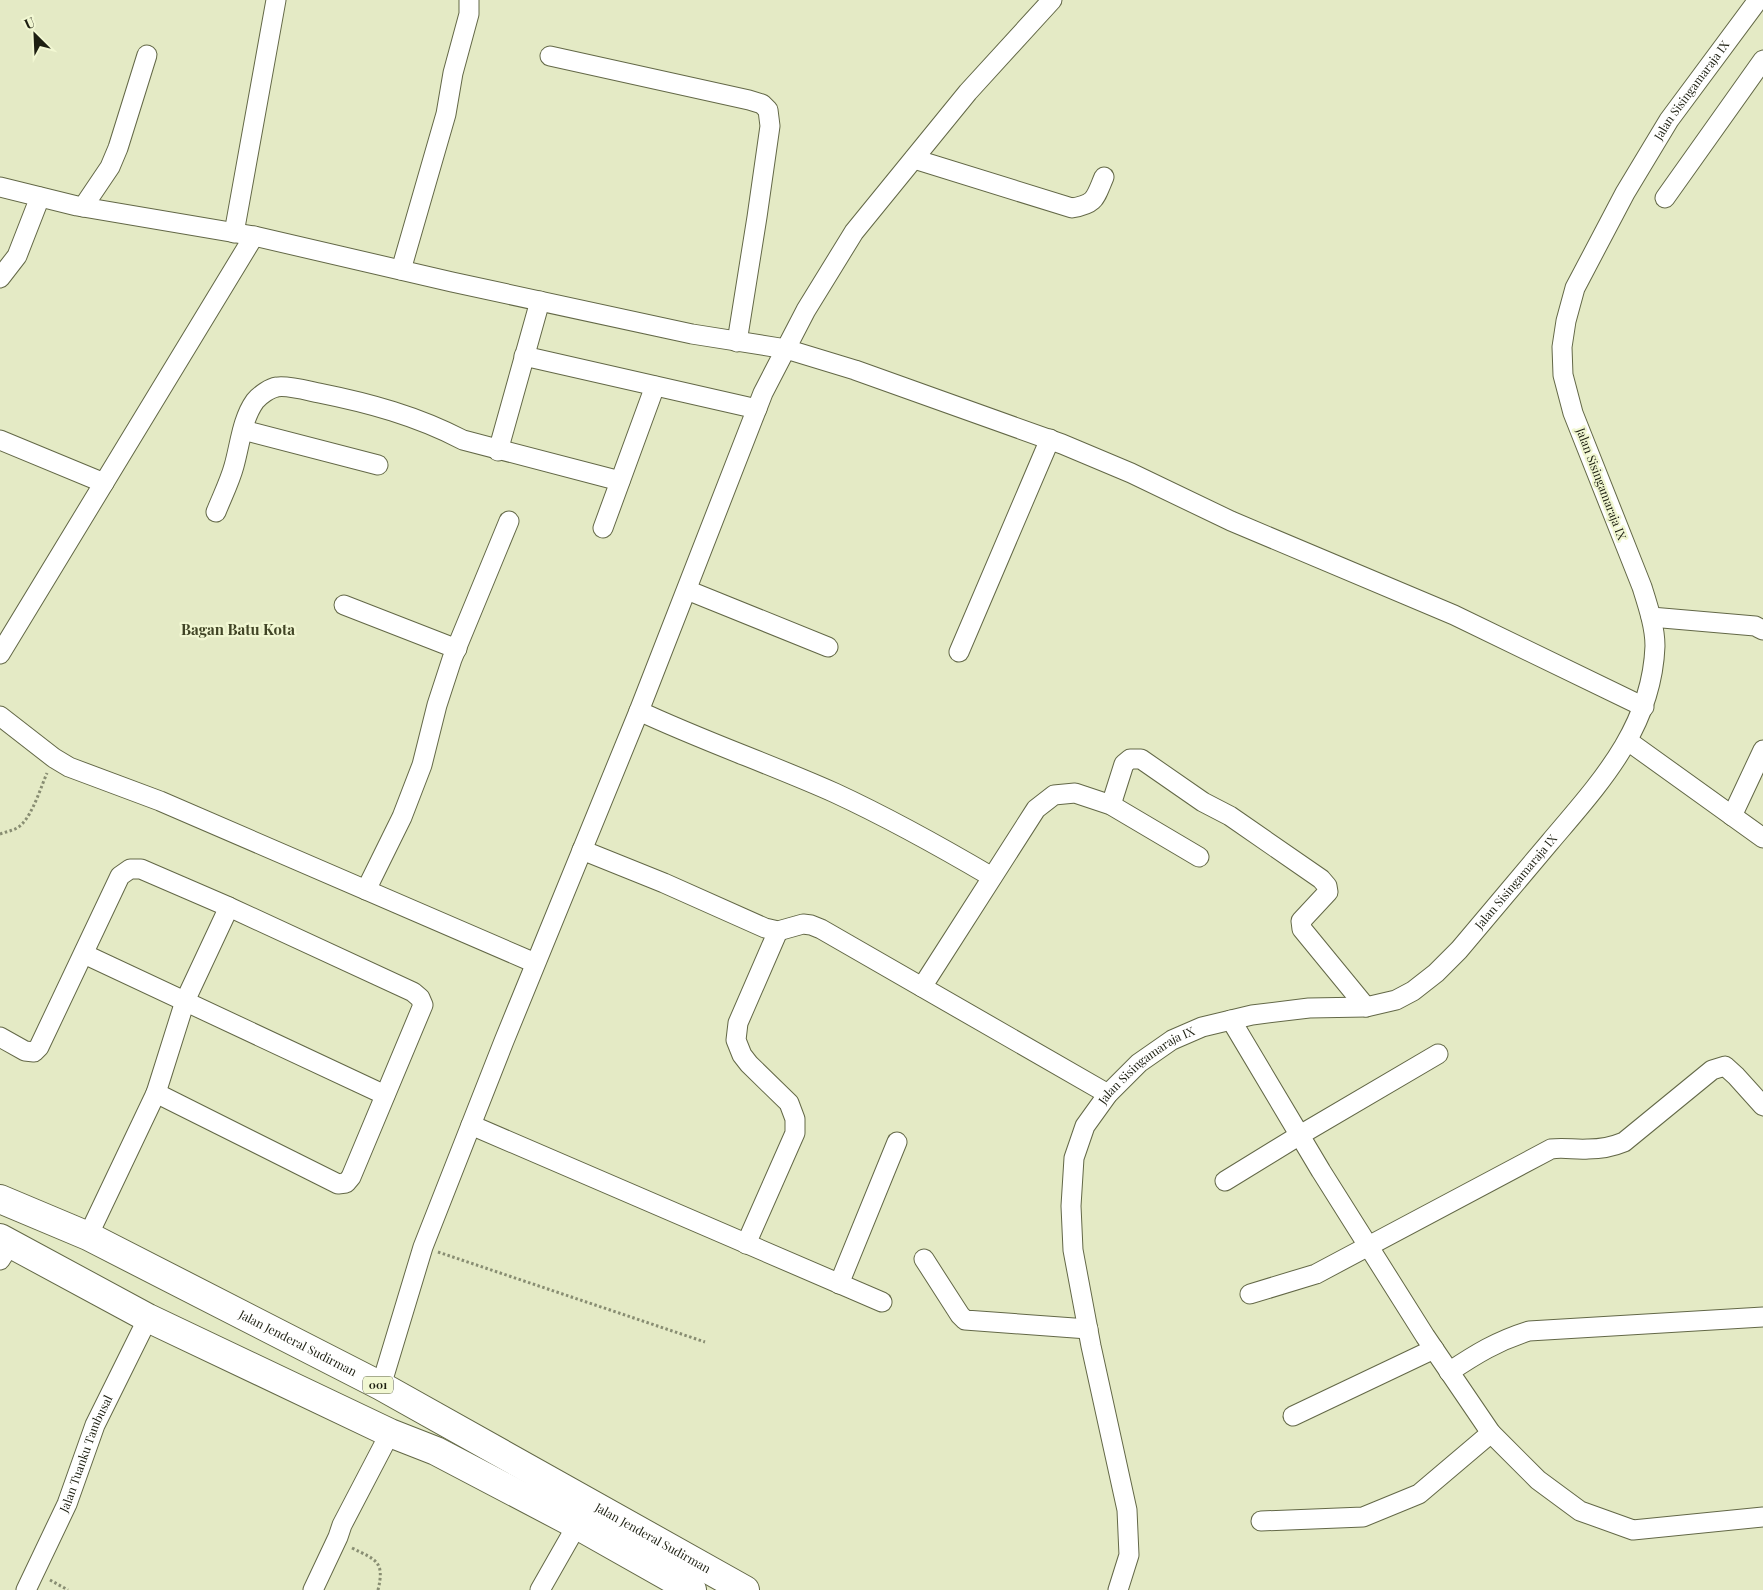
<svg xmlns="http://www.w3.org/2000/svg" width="1763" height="1590" font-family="'Playfair Display',serif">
  <rect width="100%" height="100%" fill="#e4eac5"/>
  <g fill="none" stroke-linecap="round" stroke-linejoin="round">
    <!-- minor casing -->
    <g stroke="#636847" stroke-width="21">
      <g id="minor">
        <polyline points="550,56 749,100 762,104 768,110 770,126 757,217 737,342"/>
        <path d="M914,159L1072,208C1096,204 1095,198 1104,177"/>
        <polyline points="0,187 77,206 254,236 452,282 692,334 786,349 855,370 1062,444 1131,473 1231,521 1454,615 1644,707"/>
        <polyline points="1665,198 1763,60"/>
        <polyline points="83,207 110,167 118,148 147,55"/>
        <polyline points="234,233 276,0"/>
        <polyline points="401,270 446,114 453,73 469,14 469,0"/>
        <polyline points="0,278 17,256 40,197"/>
        <polyline points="524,356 757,409"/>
        <polyline points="243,430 378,465"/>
        <polyline points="0,440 104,483"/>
        <polyline points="498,451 540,301"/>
        <path d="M216,512C222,497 230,481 234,466C240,445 242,419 255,401C260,395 270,388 277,387C287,385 309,391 319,393C369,403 417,416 463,440L620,481"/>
        <polyline points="603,528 655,386"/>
        <polyline points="687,590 828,647"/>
        <polyline points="344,605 457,649"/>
        <polyline points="1651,617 1755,626 1763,630"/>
        <polyline points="959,652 1050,439"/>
        <polyline points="0,654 254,236"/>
        <path d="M639,711C703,741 770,764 835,793C889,818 941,847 992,877"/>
        <polyline points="0,716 54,758 69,767 160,801 535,963"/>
        <polyline points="1628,741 1763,838"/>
        <polyline points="1111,805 1124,764 1130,759 1141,759 1203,802 1230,816 1321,879 1327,886 1328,892 1301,921 1302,929 1366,1007"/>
        <polyline points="1732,816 1763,750"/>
        <polyline points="582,850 664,883 765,928 778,931 803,924 811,925 821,929 1108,1094"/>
        <polyline points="366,890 402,817 422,765 437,705 452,659 509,521"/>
        <polyline points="84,954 385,1095"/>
        <polyline points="922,987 1036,809 1054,795 1075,793 1111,805 1199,857"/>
        <polyline points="1231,1020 1321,1171 1425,1336 1491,1433 1538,1480 1580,1511 1633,1530 1763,1517"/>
        <polyline points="0,1037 25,1051 34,1052 39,1047 120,876 130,869 141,869 229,907 413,992 420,998 423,1005 351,1177 346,1183 338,1184 156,1093"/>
        <polyline points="471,1125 882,1302"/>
        <polyline points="1225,1181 1300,1135 1438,1054"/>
        <polyline points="88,1236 156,1093 185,1001 229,907"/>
        <polyline points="746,1244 795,1133 795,1119 789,1103 749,1064 742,1055 736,1040 738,1023 778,931"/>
        <polyline points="924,1259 960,1315 965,1320 1088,1329"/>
        <polyline points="0,1260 11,1243"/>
        <polyline points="839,1284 897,1142"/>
        <path d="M1250,1294L1316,1274L1551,1149C1564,1147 1575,1150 1588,1149C1600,1149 1612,1147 1624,1142L1712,1070L1725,1066L1736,1076L1763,1106"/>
        <path d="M1449,1372C1476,1354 1497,1341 1529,1331L1763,1317"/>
        <polyline points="381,1386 423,1247 504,1041 639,711 763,393 806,310 854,232 968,92 1052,0"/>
        <polyline points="1293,1416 1434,1349"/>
        <polyline points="1261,1521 1363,1517 1419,1494 1491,1433"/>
        <path id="s1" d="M26,1590L67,1504L95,1425L148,1318"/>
        <polyline points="313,1590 338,1537 342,1525 390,1433"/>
        <polyline points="540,1590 577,1525"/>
        <path id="s2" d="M1118,1590L1129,1555L1127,1510L1091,1346L1073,1250L1071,1206L1074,1158L1085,1126L1108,1094L1139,1063L1172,1040L1202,1027L1252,1015L1309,1008L1366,1007L1396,1000L1413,991L1436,973L1459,950C1489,914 1520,878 1550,842C1599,784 1652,728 1655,646C1655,627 1648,606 1642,587L1573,413L1563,375L1562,347L1566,321L1575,288L1625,193L1669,120L1758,0"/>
      </g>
    </g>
    <!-- highway casing -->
    <g stroke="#636847" stroke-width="30">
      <g id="highway">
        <path id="s3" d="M0,1199L88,1236L381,1386L745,1590"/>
        <polyline points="0,1238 148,1318 390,1433 436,1451 577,1525 692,1590"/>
      </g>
    </g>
    <!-- path -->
    <g stroke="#888d72" stroke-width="3" stroke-dasharray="2.5 2.5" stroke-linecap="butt">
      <path d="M0,834C8,831 17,830 22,824C33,813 41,787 47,773"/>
      <polyline points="438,1252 705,1342"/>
      <path d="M352,1548C376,1560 385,1561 378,1590"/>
      <polyline points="50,1580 68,1590"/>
    </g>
    <!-- minor -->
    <use href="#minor" stroke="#fff" stroke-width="19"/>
    <!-- highway -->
    <use href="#highway" stroke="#fff" stroke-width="28"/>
  </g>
  <g text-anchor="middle" stroke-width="4.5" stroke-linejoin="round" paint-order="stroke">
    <!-- shield labels -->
    <rect fill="#f1f7d2" stroke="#5d604b" stroke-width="1" x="363" y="1376.5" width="30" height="17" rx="4"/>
    <g font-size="11" font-weight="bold" fill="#1d1f11">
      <text x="378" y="1389">001</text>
    </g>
    <!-- street labels -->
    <g font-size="12" fill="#1d1f11" stroke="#f1f7d2">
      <text dy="4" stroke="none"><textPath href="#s2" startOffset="1881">Jalan Sisingamaraja IX</textPath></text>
      <text transform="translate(1601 484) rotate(69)" y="4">Jalan Sisingamaraja IX</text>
      <text dy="4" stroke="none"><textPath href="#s2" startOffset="996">Jalan Sisingamaraja IX</textPath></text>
      <text dy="4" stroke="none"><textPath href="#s2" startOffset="561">Jalan Sisingamaraja IX</textPath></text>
      <text dy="4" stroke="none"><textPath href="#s3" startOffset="331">Jalan Jenderal Sudirman</textPath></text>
      <text dy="4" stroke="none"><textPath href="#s1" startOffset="149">Jalan Tuanku Tambusal</textPath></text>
      <text dy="4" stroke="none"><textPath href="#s3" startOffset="736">Jalan Jenderal Sudirman</textPath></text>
    </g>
    <!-- quarter labels -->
    <g font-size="15" font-weight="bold" fill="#404425" stroke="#f1f7d2">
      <text x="238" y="635">Bagan Batu Kota</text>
    </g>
  </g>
  <!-- north arrow -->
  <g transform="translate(35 35) rotate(336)" stroke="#f1f7d2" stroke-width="4" paint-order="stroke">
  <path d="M0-4L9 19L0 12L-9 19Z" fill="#1d1f11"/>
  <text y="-8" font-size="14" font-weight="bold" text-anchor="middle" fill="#1d1f11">U</text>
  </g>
</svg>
